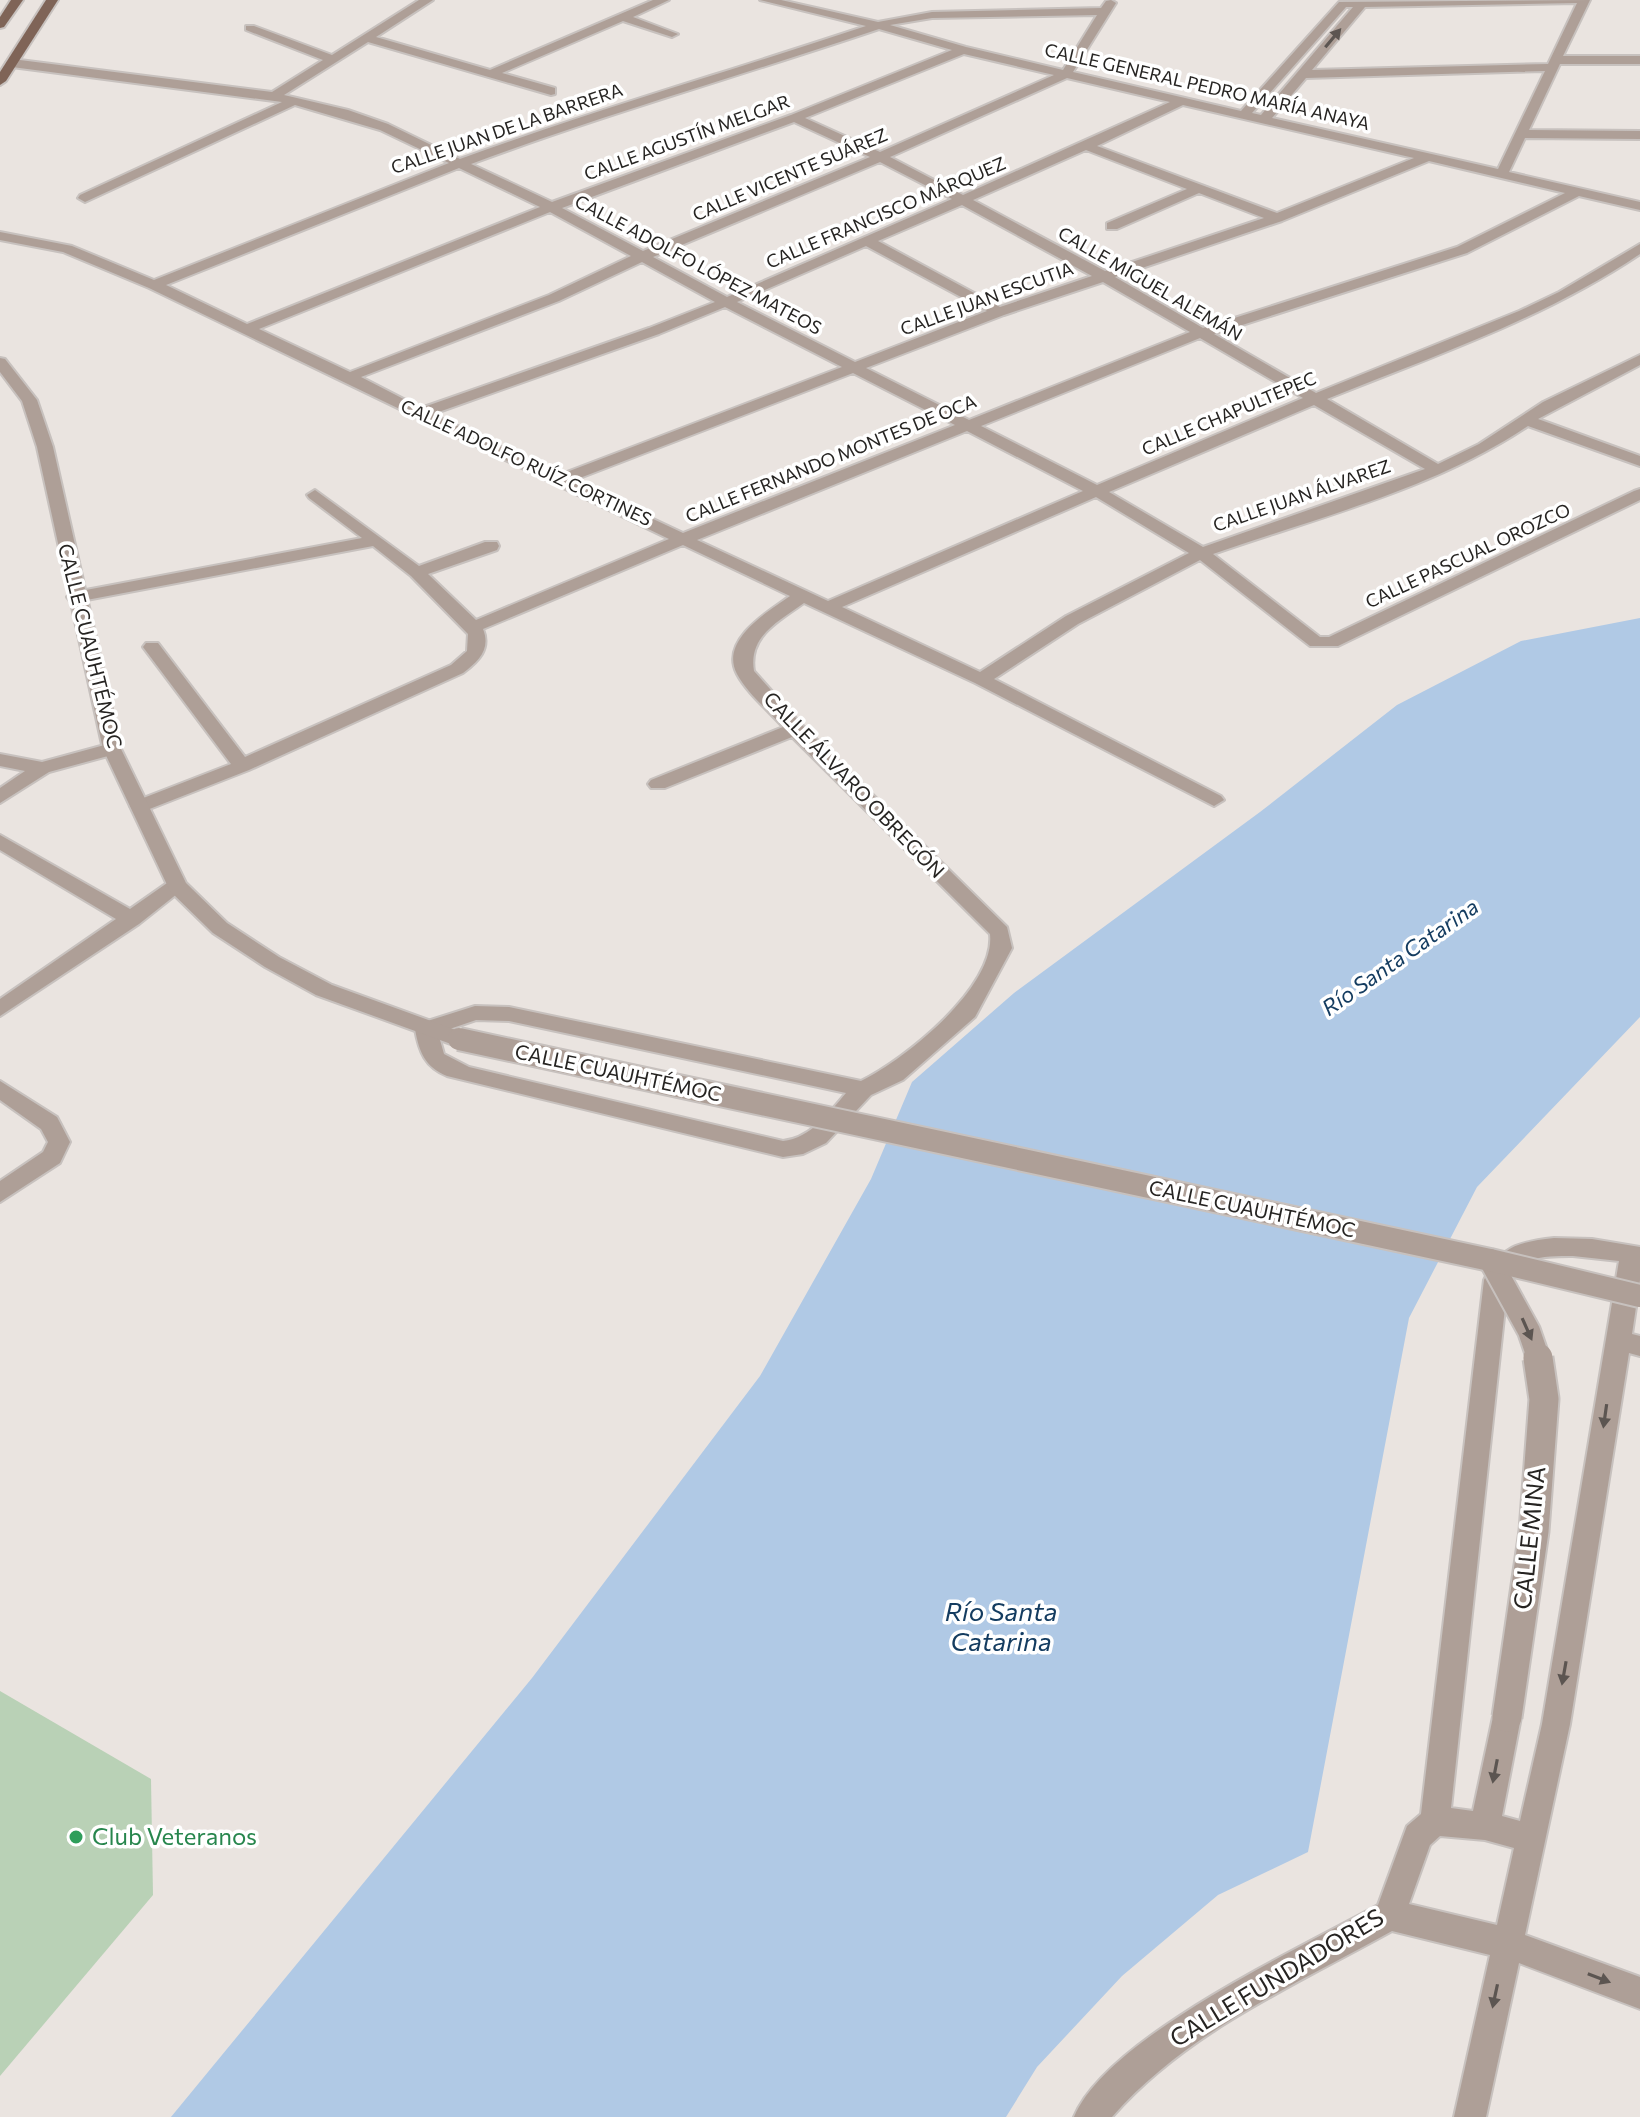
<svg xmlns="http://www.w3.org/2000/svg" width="1640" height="2117" font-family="Commissioner,sans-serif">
  <rect width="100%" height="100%" fill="#eae4e0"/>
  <!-- green -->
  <polygon fill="#b9d1b6" points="0,1691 151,1779 153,1895 0,2076"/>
  <!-- water -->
  <polygon fill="#b0c9e5" points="1640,618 1640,1017 1477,1187 1409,1318 1308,1852 1218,1895 1122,1976 1037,2067 1006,2117 171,2117 532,1678 760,1376 871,1179 912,1082 1014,993 1260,812 1397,705 1521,641"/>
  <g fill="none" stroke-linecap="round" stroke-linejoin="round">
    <!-- minor casing -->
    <g stroke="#c7c1be" stroke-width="4">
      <g id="minor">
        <path d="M419,0H433L376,37L490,70L653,0H669L633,17L678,34L672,37L623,21L502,73L555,88V94L551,95L368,42L284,95L348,110L388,124L460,159C594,110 731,71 866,26L760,0H781L878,22L932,12L1101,8L1106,1L1111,0L1116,3L1073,72L1241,111L1339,2L1590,0L1563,56H1640V64H1560L1529,130L1640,131V139L1525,138L1509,172L1640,202V210L1579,196L1467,253L1214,334L1316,393L1519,311L1559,292L1640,244V254C1543,319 1434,356 1327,399L1438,464L1479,444L1543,402L1640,355V365L1538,419L1640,456V466L1528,426C1434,489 1319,517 1213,554L1320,637H1329L1634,491L1640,489V500L1338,646H1310L1200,560L1078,624L994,679L1221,796L1224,800L1214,806L975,683L804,603C779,621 748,636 754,671L802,725L1007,927L1012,948L975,1017L903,1080L871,1095L826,1143L803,1154L783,1157L447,1076C425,1067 419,1052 415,1029L418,1024L475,1006L509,1007L861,1081C904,1060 996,987 990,934L792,737L665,788H651L648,784L651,780L783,727C769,711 747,693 737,674C719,640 769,611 790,596L683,545L483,629C491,649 479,661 463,673L249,770L147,810L140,812L130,806L133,802L231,764L146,651L143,647L146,643H158L245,757L451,665L467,651L468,634L411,576L373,546L76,602L70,601L67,597L70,593L362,538L309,498L307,495L315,490L419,566L485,542H497L499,546L497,550L428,574L476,620L669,539L149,288L63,252L0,240V232L72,246L154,280L449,163L380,130L295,105L85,202L78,198L80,195L282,102L12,67L6,63L12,59L272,92L323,60L246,30V26H254L332,55ZM1577,3L1548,64L1312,70L1365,7ZM1346,7H1353L1261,115L1252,113ZM1097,15L1063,70L966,47L890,25L932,18ZM879,29L952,50L791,115L552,202L471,164C605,114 743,75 879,29ZM964,54L1054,75L880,152L805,118ZM1545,71L1498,169L1272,118L1306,78ZM1067,78L1170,102L963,195L890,157ZM1183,105L1414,158L1277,213L1097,146ZM794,122L870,157L643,251L562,208ZM1086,150L1187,189L1107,223V229H1117L1199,193L1264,218L1105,271L973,200ZM1429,161L1565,193L1457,247L1203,328L1115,277L1282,221ZM880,162L952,199L727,297L653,257ZM459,168L540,207L247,324L166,285ZM962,205L1092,276L1000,307L878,241ZM550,212L631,256L549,295L350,372L259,329ZM866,246L987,311L855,362L737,302ZM642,262L715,302L649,328L421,408L361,377L559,301ZM1103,282L1190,332L969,420L866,368L1004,315ZM725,307L842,367L559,475L433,414L659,334ZM1200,338L1303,398L1097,485L981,426ZM853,373L955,425L683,533L572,481ZM1314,405L1425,469L1203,547L1109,492ZM967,431L1083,491L828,601L697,540ZM1096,497L1189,553L1066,616L980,672L842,607ZM476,1020L509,1021L846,1093C829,1113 811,1138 783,1141L469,1067L444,1054L438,1033Z"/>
        <polygon points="112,743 121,749 119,753 49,772 0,803 0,788 25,771 0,766 0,754 42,762"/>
        <polygon points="0,835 130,909 170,881 177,879 187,886 139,924 0,1016 0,999 116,919 0,850"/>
        <polygon points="0,1081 57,1117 70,1142 60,1163 0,1202 0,1181 43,1152 48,1142 41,1129 0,1100"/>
        <path d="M1554,1238L1592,1239L1640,1247V1280L1632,1334L1640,1336V1356L1629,1353L1570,1724L1525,1935L1640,1977V2009L1519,1963L1486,2117H1454L1490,1955L1392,1931C1295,1985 1186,2032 1112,2117H1074C1107,2037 1301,1948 1378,1905L1407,1826L1421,1814L1484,1280C1500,1246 1519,1242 1554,1238ZM1573,1256L1619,1261L1542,1724L1520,1821L1502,1816L1521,1717L1517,1708L1507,1704L1497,1708L1493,1717L1473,1811L1451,1808L1508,1280C1521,1255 1548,1256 1573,1256ZM1440,1836L1485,1840L1514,1848L1497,1925L1409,1904L1430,1845Z"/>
      </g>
    </g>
    <!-- tertiary casing -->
    <g stroke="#c7c1be" stroke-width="4">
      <polygon id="tertiary" points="0,358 5,359 37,400 53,447 121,749 186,883 227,923 279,957 332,985 467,1034 470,1039 467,1044 451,1044 316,995 265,967 213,933 170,891 103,749 37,447 22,401 0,372"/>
    </g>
    <!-- primary casing -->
    <g stroke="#c7c1be" stroke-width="4">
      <g id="primary">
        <polygon points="11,0 23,0 4,27 0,28 0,17"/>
        <polygon points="46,0 58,0 6,81 0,85 0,72"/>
      </g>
    </g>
    <!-- minor -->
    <use href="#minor" fill="#ae9f97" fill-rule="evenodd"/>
    <!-- tertiary -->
    <use href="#tertiary" fill="#ae9f97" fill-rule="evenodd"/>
    <!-- primary -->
    <use href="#primary" fill="#7f6457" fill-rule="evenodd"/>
    <!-- minor-bridge-far1 casing -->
    <g stroke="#c7c1be" stroke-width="26" stroke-linecap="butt">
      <polyline id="minor-bridge-far1" points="1490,1260 1529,1331 1539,1360"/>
    </g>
    <!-- minor-bridge casing -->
    <g stroke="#c7c1be" stroke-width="33" stroke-linecap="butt">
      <polyline id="minor-bridge" points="1507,1717 1534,1531 1544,1399 1538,1358"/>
    </g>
    <!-- tertiary-bridge casing -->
    <g stroke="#c7c1be" stroke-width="26" stroke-linecap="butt">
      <polyline id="tertiary-bridge" points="459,1039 1490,1260 1640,1296"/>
    </g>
    <!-- minor-bridge-far1 -->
    <use href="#minor-bridge-far1" stroke="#ae9f97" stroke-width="22"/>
    <!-- minor-bridge -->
    <use href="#minor-bridge" stroke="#ae9f97" stroke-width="29"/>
    <!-- tertiary-bridge -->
    <use href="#tertiary-bridge" stroke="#ae9f97" stroke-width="22"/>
  </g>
  <!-- one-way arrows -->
  <defs><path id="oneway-solid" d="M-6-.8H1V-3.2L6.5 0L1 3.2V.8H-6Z" transform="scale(2)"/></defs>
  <g fill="#5c5551">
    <use href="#oneway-solid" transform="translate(1333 38) rotate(-50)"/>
    <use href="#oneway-solid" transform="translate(1527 1329) rotate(66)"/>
    <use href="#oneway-solid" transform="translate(1605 1416) rotate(98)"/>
    <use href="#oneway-solid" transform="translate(1564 1673) rotate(100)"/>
    <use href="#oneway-solid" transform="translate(1495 1771) rotate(101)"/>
    <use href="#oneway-solid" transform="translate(1599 1978) rotate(21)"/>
    <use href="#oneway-solid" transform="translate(1495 1996) rotate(102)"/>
  </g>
  <!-- markers -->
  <circle fill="#2e9e5b" stroke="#fff" stroke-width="3" cx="76" cy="1837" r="8"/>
  <g text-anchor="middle" stroke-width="7" stroke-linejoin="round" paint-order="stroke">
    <!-- far-street labels -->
    <g font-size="18" fill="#262422" stroke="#fff">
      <text transform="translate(1207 87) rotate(13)" y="6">CALLE GENERAL PEDRO MARÍA ANAYA</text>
      <text transform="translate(507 129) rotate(-19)" y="6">CALLE JUAN DE LA BARRERA</text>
      <text transform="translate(687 138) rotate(-20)" y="6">CALLE AGUSTÍN MELGAR</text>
      <text transform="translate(790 175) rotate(-23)" y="6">CALLE VICENTE SUÁREZ</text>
      <text transform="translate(886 213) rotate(-23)" y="6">CALLE FRANCISCO MÁRQUEZ</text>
      <text transform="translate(698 265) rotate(28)" y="6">CALLE ADOLFO LÓPEZ MATEOS</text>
      <text transform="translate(1150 284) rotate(30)" y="6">CALLE MIGUEL ALEMÁN</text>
      <text transform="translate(987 299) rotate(-20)" y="6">CALLE JUAN ESCUTIA</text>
      <text transform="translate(1229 414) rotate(-23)" y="6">CALLE CHAPULTEPEC</text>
      <text transform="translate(831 459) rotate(-22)" y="6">CALLE FERNANDO MONTES DE OCA</text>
      <text transform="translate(526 463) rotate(25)" y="6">CALLE ADOLFO RUÍZ CORTINES</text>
      <text transform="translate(1302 496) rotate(-19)" y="6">CALLE JUAN ÁLVAREZ</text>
      <text transform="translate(1468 556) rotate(-25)" y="6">CALLE PASCUAL OROZCO</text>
    </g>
    <!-- street labels -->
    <g font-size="20" fill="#262422" stroke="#fff">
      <text transform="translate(90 646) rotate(76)" y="7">CALLE CUAUHTÉMOC</text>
      <text transform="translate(854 785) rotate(46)" y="7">CALLE ÁLVARO OBREGÓN</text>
      <text transform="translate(618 1073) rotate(12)" y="7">CALLE CUAUHTÉMOC</text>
      <text transform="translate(1252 1209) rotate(12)" y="7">CALLE CUAUHTÉMOC</text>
    </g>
    <!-- water labels -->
    <g font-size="22" font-style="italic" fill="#143c60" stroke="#fff">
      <text transform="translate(1400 957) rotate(-35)" y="8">Río Santa Catarina</text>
    </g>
    <!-- near-street labels -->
    <g font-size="24" fill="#262422" stroke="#fff">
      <text transform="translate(1530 1538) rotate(-84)" y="8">CALLE MINA</text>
      <text transform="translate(1277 1978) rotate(-31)" y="8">CALLE FUNDADORES</text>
    </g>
    <!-- near-leisure labels -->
    <g font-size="24" fill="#27864d" stroke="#fff" text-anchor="start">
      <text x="92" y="1845">Club Veteranos</text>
    </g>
    <!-- near-water labels -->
    <g font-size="26" font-style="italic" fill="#143c60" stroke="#fff">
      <text x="1001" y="1621">Río Santa<tspan x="1001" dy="30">Catarina</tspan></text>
    </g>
  </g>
</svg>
